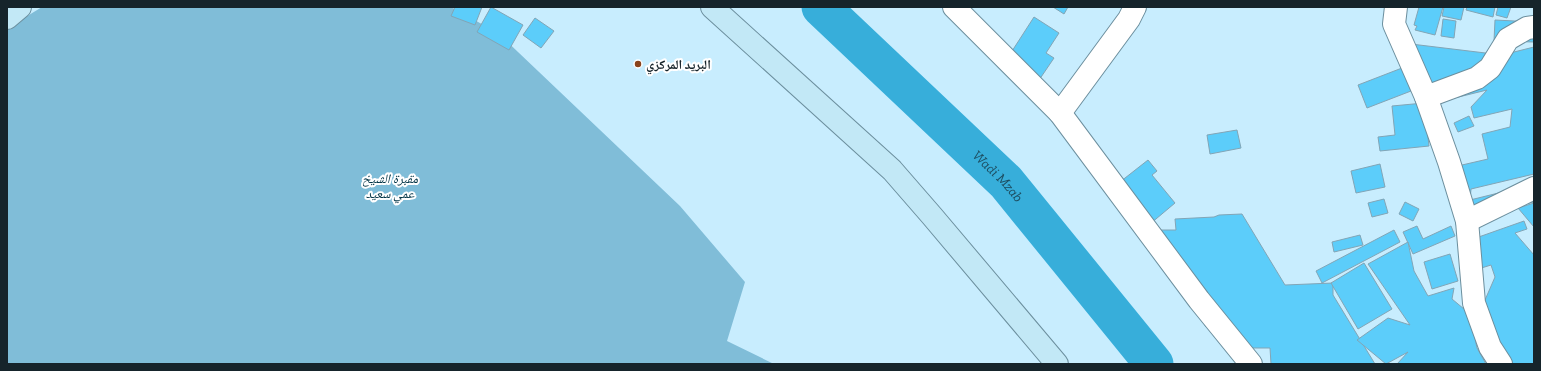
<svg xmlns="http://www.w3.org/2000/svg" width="1541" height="371" font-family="'Zilla Slab','Noto Naskh Arabic',serif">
  <rect width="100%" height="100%" fill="#c8edfe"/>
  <!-- green -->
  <polygon fill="#80bdd8" points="42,7 451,7 498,33 680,206 745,282 727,341 774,364 7,364 7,30 11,26"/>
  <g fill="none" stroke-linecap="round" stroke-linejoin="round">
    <!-- river -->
    <path stroke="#37aeda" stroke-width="39" id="s1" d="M821,7L1006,182L1154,364"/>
  </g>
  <!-- building -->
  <g fill="#5ccdfa" stroke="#82a5b6">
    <polygon points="455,7 482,7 475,25 451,16"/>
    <polygon points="491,7 523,25 509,50 477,32"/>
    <polygon points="1053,7 1068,7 1064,14"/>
    <polygon points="1419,7 1443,7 1435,35 1415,30 1417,26 1414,25"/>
    <polygon points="1444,7 1464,7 1461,20 1442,16"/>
    <polygon points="1467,7 1495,7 1493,17 1466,10"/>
    <polygon points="1498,7 1511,7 1507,18 1496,15"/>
    <polygon points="1034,17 1059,33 1046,53 1054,58 1037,83 1005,62"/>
    <polygon points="535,18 554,31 541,48 523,35"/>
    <polygon points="1443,19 1456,21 1454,38 1441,36"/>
    <polygon points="1495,20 1534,22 1534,42 1494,41"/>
    <polygon points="1411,44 1502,55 1534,47 1534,174 1471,189 1470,200 1531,185 1534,202 1462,220 1449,168 1488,159 1482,134 1510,127 1512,109 1474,118 1471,107 1487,90 1426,105"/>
    <polygon points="1402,68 1411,91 1367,108 1358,85"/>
    <polygon points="1424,103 1429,146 1380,151 1378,137 1395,135 1392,106"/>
    <polygon points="1469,116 1474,126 1458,132 1454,123"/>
    <polygon points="1237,130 1241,148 1210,154 1207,135"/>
    <polygon points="1148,160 1157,171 1152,175 1175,203 1144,229 1111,189"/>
    <polygon points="1380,164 1385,187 1356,193 1351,171"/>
    <polygon points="1384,199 1388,213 1372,217 1368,203"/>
    <polygon points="1405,202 1419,209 1413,221 1399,214"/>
    <polygon points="1534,203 1534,227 1518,208"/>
    <polygon points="1242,214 1285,285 1333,283 1333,295 1375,364 1271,364 1270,348 1245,348 1225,315 1206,327 1176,277 1160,230 1176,230 1175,219 1214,217 1219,215"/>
    <polygon points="1524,221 1527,229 1515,233 1534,255 1534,364 1510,364 1482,307 1495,277 1491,265 1475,270 1473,239"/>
    <polygon points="1417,226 1423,239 1451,226 1455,236 1413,254 1403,232"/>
    <polygon points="1394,230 1400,242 1322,283 1316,271"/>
    <polygon points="1360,235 1363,245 1334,252 1332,242"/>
    <polygon points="1408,242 1414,271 1428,296 1454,288 1452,299 1470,314 1477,348 1486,364 1397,364 1408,352 1386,364 1357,340 1388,318 1410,325 1368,264"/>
    <polygon points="1450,254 1458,281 1432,289 1424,262"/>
    <polygon points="1364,263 1392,309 1358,329 1331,283"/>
  </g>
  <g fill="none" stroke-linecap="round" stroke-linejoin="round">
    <!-- street casing -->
    <g stroke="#6c8f9e" stroke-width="24">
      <g id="street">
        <polyline points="954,7 1060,113 1199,300 1251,364"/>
        <polyline points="1396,7 1394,24 1426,97 1449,162 1467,221 1474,303 1490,347 1501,364"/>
        <polyline points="1426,97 1477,78 1490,68 1508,39 1527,28 1534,27"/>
        <polyline points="1060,113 1129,19 1135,7"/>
        <polyline points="1467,221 1534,188"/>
      </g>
    </g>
    <!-- secondary casing -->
    <g stroke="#6c8f9e" stroke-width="24">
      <g id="secondary">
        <polyline points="712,7 892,170 932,216 1057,364"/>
        <polyline points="7,18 20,7"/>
      </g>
    </g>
    <!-- street -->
    <use href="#street" stroke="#fff" stroke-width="22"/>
    <!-- secondary -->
    <use href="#secondary" stroke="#c2e8f6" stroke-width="22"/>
  </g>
  <!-- markers -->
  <circle fill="#89431b" stroke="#fff" stroke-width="1.5" cx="638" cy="64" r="4"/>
  <g text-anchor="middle" stroke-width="4" stroke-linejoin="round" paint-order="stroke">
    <!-- poi labels -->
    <g font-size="13" font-weight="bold" fill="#16242b" stroke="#fff" text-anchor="start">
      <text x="646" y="69">البريد المركزي</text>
    </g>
    <!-- park labels -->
    <g font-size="13" font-style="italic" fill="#003345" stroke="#fff">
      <text x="390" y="183">مقبرة الشيخ<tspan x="390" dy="15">عمي سعيد</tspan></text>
    </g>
    <!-- water labels -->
    <g font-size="14" font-style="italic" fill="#1d4d60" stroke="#fff">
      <text dy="5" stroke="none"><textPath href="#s1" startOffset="245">Wadi Mzab</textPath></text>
    </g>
  </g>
  <!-- border -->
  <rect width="1541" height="371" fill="none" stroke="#16242b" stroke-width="16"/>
</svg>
